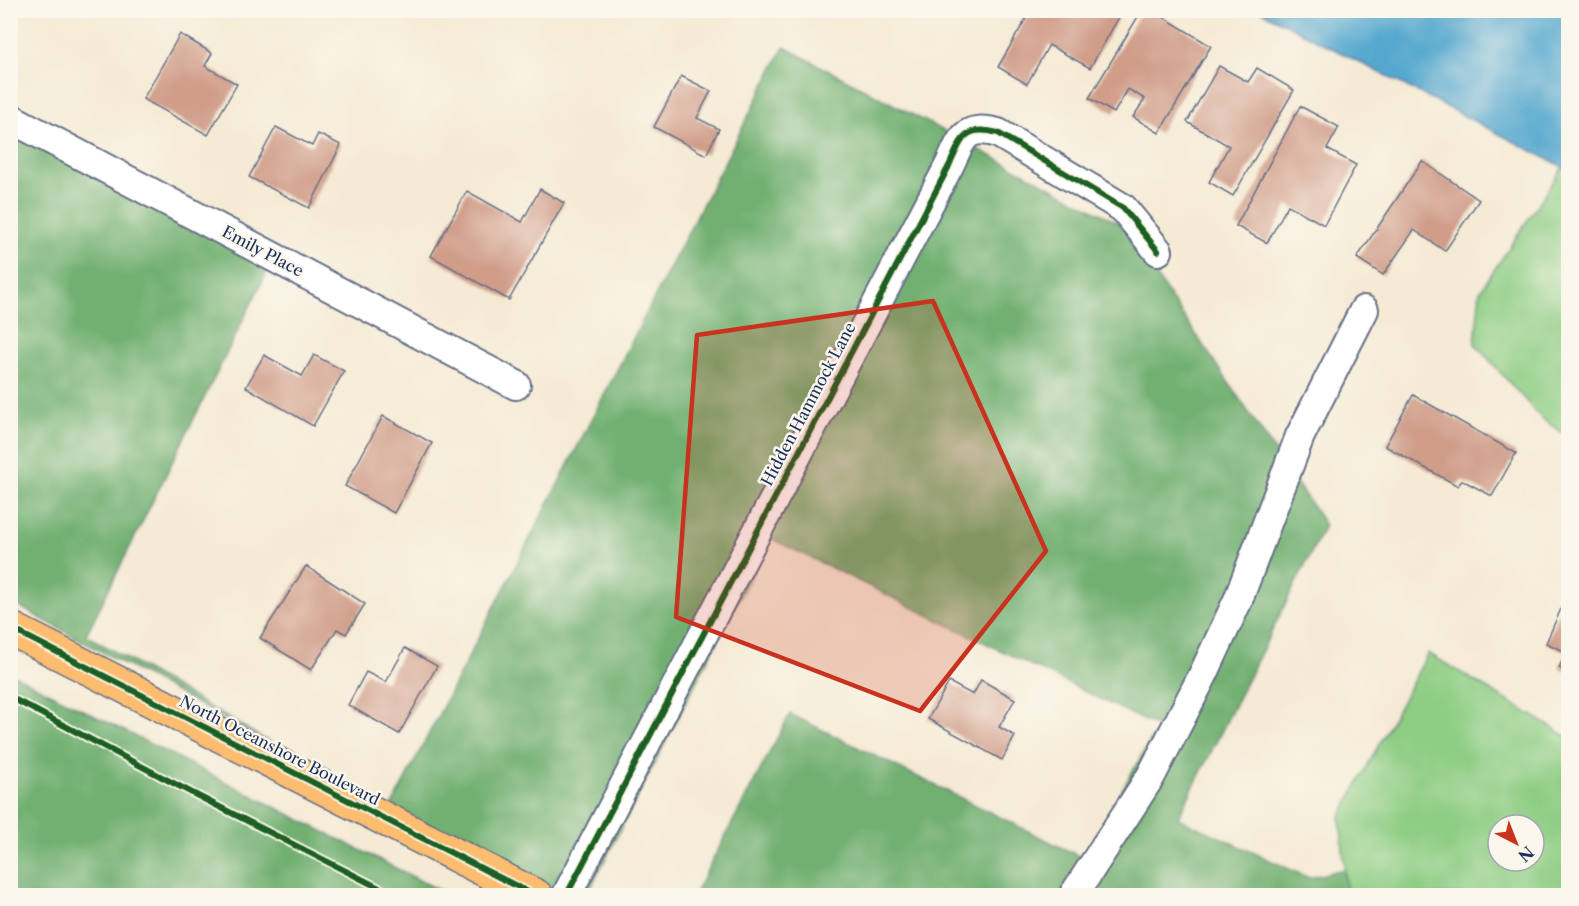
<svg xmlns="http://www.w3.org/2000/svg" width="1579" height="906" font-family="'Libre Caslon Text',serif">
  <rect width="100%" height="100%" fill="#fbf7ec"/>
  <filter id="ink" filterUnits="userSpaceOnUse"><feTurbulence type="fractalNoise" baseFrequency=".0167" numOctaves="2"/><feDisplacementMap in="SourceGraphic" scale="12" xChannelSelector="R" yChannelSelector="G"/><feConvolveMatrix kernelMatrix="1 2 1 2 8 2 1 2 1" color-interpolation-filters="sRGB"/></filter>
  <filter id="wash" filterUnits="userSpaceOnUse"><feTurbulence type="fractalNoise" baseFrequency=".008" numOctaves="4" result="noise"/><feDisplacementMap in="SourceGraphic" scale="24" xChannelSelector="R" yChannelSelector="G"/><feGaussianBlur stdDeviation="1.35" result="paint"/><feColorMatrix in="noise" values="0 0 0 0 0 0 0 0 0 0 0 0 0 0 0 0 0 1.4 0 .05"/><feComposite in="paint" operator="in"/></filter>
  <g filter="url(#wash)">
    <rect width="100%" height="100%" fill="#f5ead4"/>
    <!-- green -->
    <g fill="#8ecd84" stroke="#547e71" stroke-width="1.5" fill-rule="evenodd">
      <polygon points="1563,167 1568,170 1568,436 1542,419 1475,344 1480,291"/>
      <path d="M1428,653L1568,737V895H1347L1340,817ZM1498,825H1534V861H1498Z"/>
    </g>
    <!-- forest -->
    <g fill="#72b072" stroke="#467068" stroke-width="1.5">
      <polygon points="784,47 1121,224 1325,525 1178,818 1309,878 1344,869 1347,895 694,895 790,714 1083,858 1158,727 770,538 587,895 565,895 391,807"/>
      <polygon points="10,134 273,260 86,635 309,765 11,602"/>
      <polygon points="10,673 449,895 11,895"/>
    </g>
    <!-- water -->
    <polygon fill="#54a7cf" stroke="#386b96" stroke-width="1.5" points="1260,11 1568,11 1568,170 1563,167"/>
    <g id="blocks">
      <!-- building -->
      <g fill="#d09d89">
        <polygon points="1031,10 1123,10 1090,68 1049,45 1027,84 998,67"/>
        <polygon points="1142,10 1152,10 1211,46 1159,133 1133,117 1145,99 1128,89 1114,113 1089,98"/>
        <polygon points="180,34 212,53 205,66 237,84 208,135 143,99"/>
        <polygon points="1219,66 1248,82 1257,68 1294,90 1233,196 1209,182 1229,146 1187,122"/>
        <polygon points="681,76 711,91 697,118 719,129 706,155 654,127"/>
        <polygon points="1300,106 1339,127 1327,149 1356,165 1324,225 1288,205 1267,243 1236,226"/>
        <polygon points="276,127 312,146 318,134 341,145 309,208 249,177"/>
        <polygon points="1422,161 1479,200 1445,251 1414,230 1383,275 1357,258"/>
        <polygon points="540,189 564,203 509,300 431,256 467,191 522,222"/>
        <polygon points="264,355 302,376 314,355 344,371 313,426 246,387"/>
        <polygon points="1413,395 1516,453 1492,496 1462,480 1458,486 1385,446"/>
        <polygon points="383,416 432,443 394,513 345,486"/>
        <polygon points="306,566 365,604 346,634 337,629 311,670 260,638"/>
        <polygon points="1567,595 1568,596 1568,671 1559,668 1566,652 1546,643"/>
        <polygon points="405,648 437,666 399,734 348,705 366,672 386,682"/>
        <polygon points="981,680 1015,699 999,727 1015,736 1002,760 928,719 949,682 973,695"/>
      </g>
    </g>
  </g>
  <g filter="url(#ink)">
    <use href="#blocks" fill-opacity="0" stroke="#677087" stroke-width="1.5"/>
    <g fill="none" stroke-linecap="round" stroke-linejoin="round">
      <!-- minor casing -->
      <g stroke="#677087" stroke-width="32">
        <g id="minor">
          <polyline points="10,118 516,385"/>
          <path d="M566,896L949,166C962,139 964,124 998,133L1123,208L1158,251"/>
          <polyline points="1073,896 1151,776 1203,675 1238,600 1300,436 1364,310"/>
        </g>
      </g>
      <!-- major casing -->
      <g stroke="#677087" stroke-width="36">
        <polyline id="major" points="10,628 536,896"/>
      </g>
      <!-- minor -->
      <use href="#minor" stroke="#fff" stroke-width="28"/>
      <!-- major -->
      <use href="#major" stroke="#fcbd6f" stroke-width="33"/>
      <!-- cycleway casing -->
      <g stroke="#fbf7ec" stroke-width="10">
        <g id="cycleway">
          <polyline points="10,628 536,896"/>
          <polyline points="10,697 196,795 395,896"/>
          <path d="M566,896L949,166C962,139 964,124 998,133L1123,208L1158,251"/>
        </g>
      </g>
      <!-- cycleway -->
      <use href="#cycleway" stroke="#1b5e20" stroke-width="6"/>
    </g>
  </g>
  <!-- marked area -->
  <path fill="#c8321e" fill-opacity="0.2" stroke="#c8321e" stroke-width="4.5" stroke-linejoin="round" d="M933,301L1046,551L920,711L676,617L697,335Z"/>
  <g text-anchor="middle" stroke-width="5" stroke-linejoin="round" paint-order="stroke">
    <!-- street labels -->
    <g font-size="16" fill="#1b2f5e" stroke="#fbf7ec">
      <text transform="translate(263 251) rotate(28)" y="6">Emily Place</text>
      <text transform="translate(808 404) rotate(-62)" y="6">Hidden Hammock Lane</text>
      <text transform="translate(280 750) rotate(27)" y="6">North Oceanshore Boulevard</text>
    </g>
  </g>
  <!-- margin -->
  <rect width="1579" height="906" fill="none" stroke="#fbf7ec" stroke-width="36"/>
  <!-- north arrow -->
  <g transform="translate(1516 843) rotate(138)"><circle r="28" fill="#fbf7ec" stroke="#a1a7b3" stroke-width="1.5"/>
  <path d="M0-4.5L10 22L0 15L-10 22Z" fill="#c8321e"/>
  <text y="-9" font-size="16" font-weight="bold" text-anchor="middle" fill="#1b2f5e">N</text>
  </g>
</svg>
